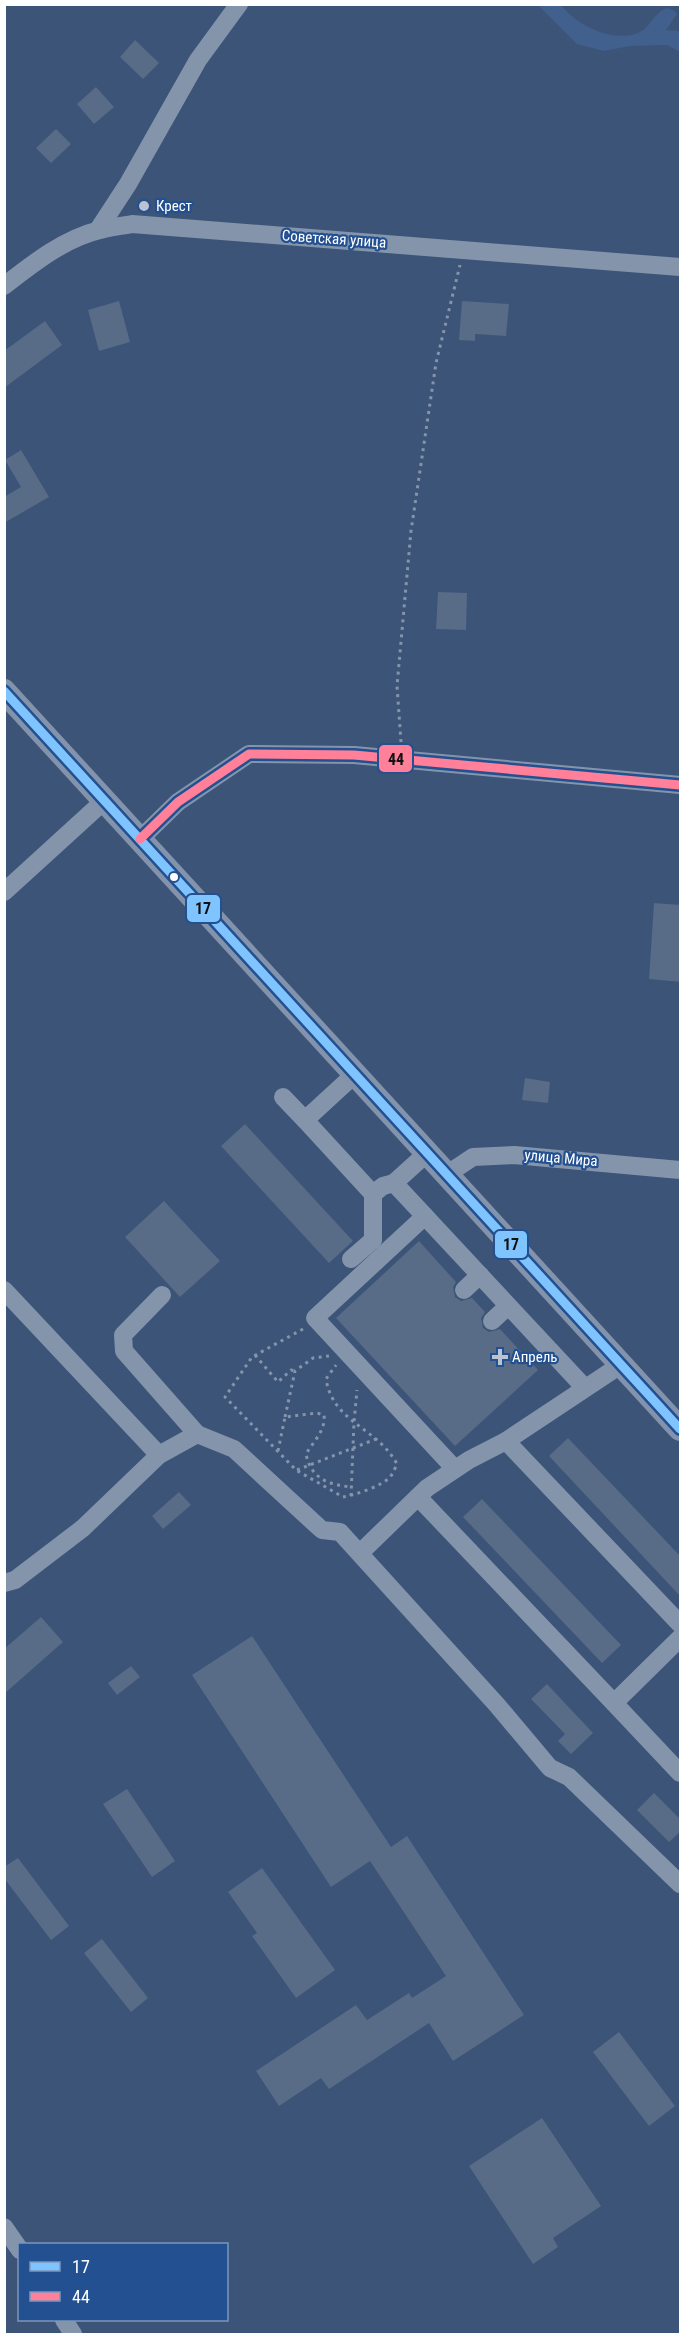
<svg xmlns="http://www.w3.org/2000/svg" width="685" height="2339" font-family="'Roboto Condensed',sans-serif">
  <rect width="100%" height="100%" fill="#3c5478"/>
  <!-- water -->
  <path fill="#41608d" d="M538,5H561C576,25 612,43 638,33C650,28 653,14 666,8L673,10L677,14L666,30L680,31V52L667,45L630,46L604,51L577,44Z"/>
  <!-- building -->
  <g fill="#586b87">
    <polygon points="135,40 159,63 143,79 120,57"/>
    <polygon points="96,87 114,107 94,124 77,104"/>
    <polygon points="56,129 71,144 51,163 36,148"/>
    <polygon points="119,301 130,342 99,351 88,310"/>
    <polygon points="462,301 509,304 506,336 475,334 475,341 459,340"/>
    <polygon points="45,321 62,345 4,388 4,351"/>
    <polygon points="21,450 49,497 4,523 4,497 21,487 5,460"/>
    <polygon points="438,592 467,593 466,630 436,629"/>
    <polygon points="654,903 681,905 681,982 649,979"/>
    <polygon points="525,1078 550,1082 548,1103 522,1100"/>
    <polygon points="245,1124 353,1241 329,1263 221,1146"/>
    <polygon points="164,1201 220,1261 180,1297 125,1237"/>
    <polygon points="419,1241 456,1282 453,1287 455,1297 461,1301 472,1298 485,1312 481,1318 483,1328 489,1332 500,1329 538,1370 455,1446 336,1318"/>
    <polygon points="568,1438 681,1557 681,1597 549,1456"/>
    <polygon points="179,1492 191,1505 163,1529 152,1516"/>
    <polygon points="482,1499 621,1645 602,1663 463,1517"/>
    <polygon points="41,1617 63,1642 4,1694 4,1649"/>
    <polygon points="252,1636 391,1847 407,1836 524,2015 453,2061 429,2023 329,2089 321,2078 279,2106 256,2071 356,2005 367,2020 409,1993 412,1998 446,1976 370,1861 331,1887 192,1675"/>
    <polygon points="131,1666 140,1677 117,1695 108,1683"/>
    <polygon points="547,1684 593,1733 571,1754 558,1741 565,1734 531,1699"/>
    <polygon points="127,1789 175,1861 152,1877 103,1804"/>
    <polygon points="654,1793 681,1820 681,1831 669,1842 637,1810"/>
    <polygon points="18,1858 69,1926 51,1940 4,1878 4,1867"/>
    <polygon points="262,1868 335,1970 296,1998 252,1936 257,1933 228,1892"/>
    <polygon points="102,1939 148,1998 131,2012 84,1953"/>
    <polygon points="619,2032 675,2106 649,2126 593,2052"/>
    <polygon points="542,2118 601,2206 553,2238 558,2247 533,2264 469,2166"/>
  </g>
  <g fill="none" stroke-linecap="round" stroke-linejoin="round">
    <!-- path -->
    <g stroke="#8495ab" stroke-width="3" stroke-dasharray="3 4.5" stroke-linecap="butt">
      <polyline points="401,742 397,686 411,531 436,363 460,265"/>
      <path d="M303,1329L252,1357L225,1397L296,1470L343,1497C355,1495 382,1486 390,1477C393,1474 395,1468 397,1464C377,1427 333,1423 326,1379L336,1365"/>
      <polyline points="255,1355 278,1382 291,1370 295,1371"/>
      <polyline points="285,1417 295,1371 313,1358 329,1356"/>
      <path d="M278,1451L285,1417L317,1413L324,1415C326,1430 313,1442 306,1454C311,1479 329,1485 352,1487"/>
      <polyline points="297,1470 376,1439"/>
      <polyline points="351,1496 354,1422 357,1390"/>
    </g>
    <!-- minor -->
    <g stroke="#8495ab" stroke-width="18">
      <polyline points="98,230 128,184 198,60 239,4"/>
      <path d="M4,286C32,264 65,238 100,230C111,227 122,226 132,224L680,267"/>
      <polyline points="140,839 178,802 249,754 354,755 680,785"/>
      <polyline points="4,892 105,800"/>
      <polyline points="354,1075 305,1120 373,1194 383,1186 394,1183"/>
      <polyline points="283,1097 305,1120"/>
      <polyline points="426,1154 394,1183 585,1388"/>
      <polyline points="446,1175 473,1157 514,1155 680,1170"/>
      <polyline points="425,1216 315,1318 455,1469"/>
      <polyline points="351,1259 373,1240 373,1194"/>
      <polyline points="4,1290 159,1455"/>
      <polyline points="464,1290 480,1275"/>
      <polyline points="162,1295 123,1335 124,1351 197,1434"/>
      <polyline points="492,1321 508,1306"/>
      <polyline points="622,1364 506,1441 680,1624"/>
      <polyline points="418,1497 614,1703 680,1638"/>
      <polyline points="360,1553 427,1488 469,1460 506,1441"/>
      <polyline points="4,1583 15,1580 83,1528 159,1455 197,1434 234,1449 322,1530 340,1532 497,1705 550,1768 569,1777 680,1884"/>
      <polyline points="614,1703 680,1773"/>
      <polyline points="4,2227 20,2250"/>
      <polyline points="64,2320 73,2334"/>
    </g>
    <!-- major -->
    <polyline stroke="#8393ab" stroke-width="24" points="4,691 680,1429"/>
    <!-- bus-1 casing -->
    <g stroke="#235091" stroke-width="14">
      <polyline id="bus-1" points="4,691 680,1429"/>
    </g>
    <!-- bus-2 casing -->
    <g stroke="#235091" stroke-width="14">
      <polyline id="bus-2" points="140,839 178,802 249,754 354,755 680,785"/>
    </g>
    <!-- bus-1 -->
    <use href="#bus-1" stroke="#80c4ff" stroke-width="9"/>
    <!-- bus-2 -->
    <use href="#bus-2" stroke="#ff8098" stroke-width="9"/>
  </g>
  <!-- markers -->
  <g fill="#bbc3d0" stroke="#235091" stroke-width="2">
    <circle cx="144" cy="206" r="6"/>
    <path d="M497 1348h6v6h6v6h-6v6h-6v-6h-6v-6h6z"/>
  </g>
  <circle fill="#fff" stroke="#235091" stroke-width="2" cx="174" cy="877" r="5"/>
  <g text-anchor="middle" stroke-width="4.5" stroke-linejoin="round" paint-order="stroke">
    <!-- poi labels -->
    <g font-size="15" fill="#fff" stroke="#235091" text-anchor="start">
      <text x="156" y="211">Крест</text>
      <text x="512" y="1362">Апрель</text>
    </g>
    <!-- street labels -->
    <g font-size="15" fill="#fff" stroke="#235091">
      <text transform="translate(334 239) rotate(4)" y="5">Советская улица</text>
      <text transform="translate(561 1158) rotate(5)" y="5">улица Мира</text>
    </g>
  </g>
  <g stroke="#235091" stroke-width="2">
    <rect x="378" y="744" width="35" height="29" rx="6" fill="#ff8098"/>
    <rect x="186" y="894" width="35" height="29" rx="6" fill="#80c4ff"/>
    <rect x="494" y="1230" width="34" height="29" rx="6" fill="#80c4ff"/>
  </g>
  <g font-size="16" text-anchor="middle" font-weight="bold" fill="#111">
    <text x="396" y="765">44</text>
    <text x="203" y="914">17</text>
    <text x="511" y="1250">17</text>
  </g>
  <!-- border -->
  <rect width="685" height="2339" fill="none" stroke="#ffffff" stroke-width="12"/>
  <!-- legend -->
  <rect x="18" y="2243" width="210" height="78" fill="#235091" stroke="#7b96bd" stroke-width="1.5"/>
  <rect x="30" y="2262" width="30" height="9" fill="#80c4ff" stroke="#7b96bd" stroke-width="1.5"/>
  <text x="72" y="2273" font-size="18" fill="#ffffff">17</text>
  <rect x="30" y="2292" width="30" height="9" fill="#ff8098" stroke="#7b96bd" stroke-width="1.5"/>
  <text x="72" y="2303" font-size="18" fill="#ffffff">44</text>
</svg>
